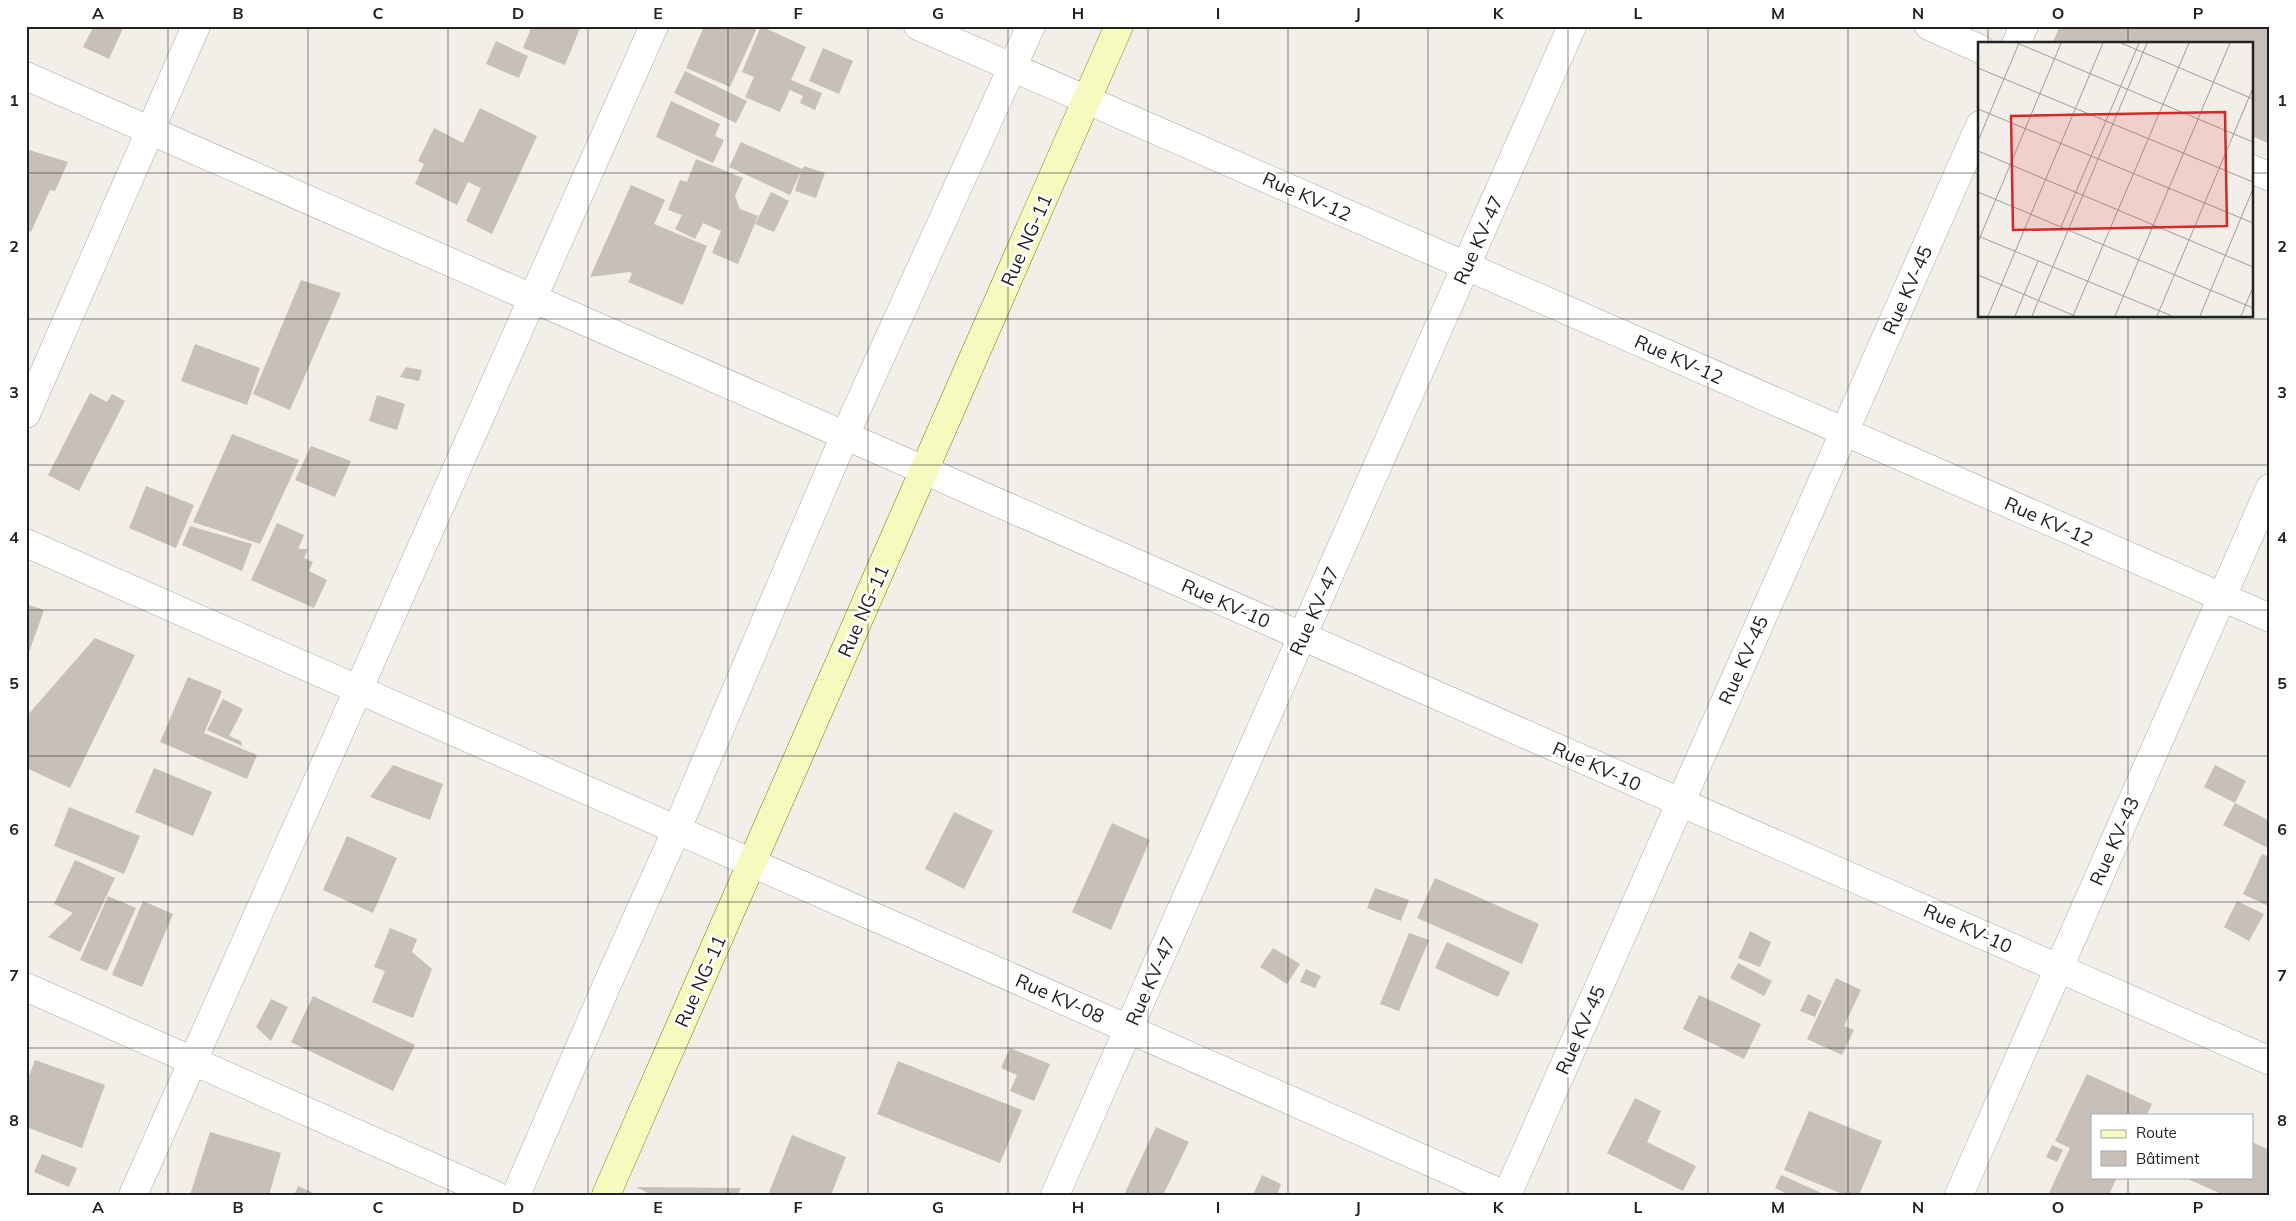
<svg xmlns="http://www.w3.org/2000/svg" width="2296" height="1221" font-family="Mulish,sans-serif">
  <rect width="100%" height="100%" fill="#f2efe9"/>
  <!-- building -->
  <g fill="#c7bfb8">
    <polygon points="94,26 124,26 109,59 83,47"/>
    <polygon points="532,26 581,26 565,65 523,48"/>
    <polygon points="704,26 753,26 757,28 730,87 686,68"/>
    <polygon points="761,26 806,47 791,80 822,93 815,110 800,103 803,96 790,90 780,112 745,97 754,77 742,72"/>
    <polygon points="2060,26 2270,26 2270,144 2252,136 2252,44 2057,44 2053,42"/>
    <polygon points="496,41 528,56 519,78 486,64"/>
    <polygon points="823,48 853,61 839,94 809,81"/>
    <polygon points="685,71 747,101 736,123 674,93"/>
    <polygon points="671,101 720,124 715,136 724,140 713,163 656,137"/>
    <polygon points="480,108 537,136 492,234 466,221 481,188 468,182 457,205 415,184 424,164 418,161 434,128 463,143"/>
    <polygon points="741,142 802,169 804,166 825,173 816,198 795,191 801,171 790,195 729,167"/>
    <polygon points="26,149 68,162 55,191 50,190 31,232 26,230"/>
    <polygon points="696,159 743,178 735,196 740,209 758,216 738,264 712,253 721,231 703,223 695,239 675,229 682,215 668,210 680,180 687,182"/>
    <polygon points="631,185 665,200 654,224 707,246 683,305 628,282 632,274 630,272 590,277"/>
    <polygon points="771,192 789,201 774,232 755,224"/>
    <polygon points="301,280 341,293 290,410 253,394"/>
    <polygon points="195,344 260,368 247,405 181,381"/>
    <polygon points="406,367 422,370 419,381 400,377"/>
    <polygon points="90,393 107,402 112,394 125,401 79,491 48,475"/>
    <polygon points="377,395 405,404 397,430 369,421"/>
    <polygon points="232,434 299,460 260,544 193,522"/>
    <polygon points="311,446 351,461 335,497 295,480"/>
    <polygon points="146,486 194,505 176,548 129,528"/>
    <polygon points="277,523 304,535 298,549 308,549 304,558 313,562 309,571 327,580 314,608 251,580"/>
    <polygon points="190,526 252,544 242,571 182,545"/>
    <polygon points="26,604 44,610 27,658 26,658"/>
    <polygon points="95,638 135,655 70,788 26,768 26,717"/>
    <polygon points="188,677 222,691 204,733 257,755 247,779 160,742"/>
    <polygon points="223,699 243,709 229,736 241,741 242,746 207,730"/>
    <polygon points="393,765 443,784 430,820 370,797"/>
    <polygon points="2215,765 2246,781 2235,803 2204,787"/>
    <polygon points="154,768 212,792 193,836 135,812"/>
    <polygon points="2235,803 2270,821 2270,849 2223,825"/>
    <polygon points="69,807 140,836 124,874 54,846"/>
    <polygon points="954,812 993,831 964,889 925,869"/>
    <polygon points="1112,823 1150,840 1111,930 1072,912"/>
    <polygon points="347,836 397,858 373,913 323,890"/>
    <polygon points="2262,854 2270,857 2270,907 2243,894"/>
    <polygon points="75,860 115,878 80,952 48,937 73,913 54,904"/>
    <polygon points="1435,878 1539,924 1522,964 1417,918"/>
    <polygon points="1375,888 1409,900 1401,921 1367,908"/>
    <polygon points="108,896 136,908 107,971 80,960"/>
    <polygon points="143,901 173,914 142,987 112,975"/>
    <polygon points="2237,901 2264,914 2249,941 2224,927"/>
    <polygon points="390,928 417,939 412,952 432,969 413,1018 372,1002 385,971 374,967"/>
    <polygon points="1750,931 1771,942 1760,967 1738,958"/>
    <polygon points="1409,933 1429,940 1399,1011 1380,1004"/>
    <polygon points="1447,942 1510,972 1498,997 1435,968"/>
    <polygon points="1273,948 1300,964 1287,984 1260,967"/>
    <polygon points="1738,963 1772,981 1764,996 1730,978"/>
    <polygon points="1306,969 1321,976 1315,988 1300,982"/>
    <polygon points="1836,978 1861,990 1844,1026 1854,1030 1842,1055 1807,1039"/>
    <polygon points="1808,994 1822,1001 1815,1017 1800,1011"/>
    <polygon points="1699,995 1761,1024 1744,1059 1683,1029"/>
    <polygon points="313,996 415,1045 393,1091 291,1042"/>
    <polygon points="271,999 288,1007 271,1041 256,1027"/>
    <polygon points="1010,1048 1050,1064 1034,1101 1010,1091 1017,1075 1001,1068"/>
    <polygon points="35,1060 105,1085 82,1148 26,1127 26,1084"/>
    <polygon points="898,1061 1022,1110 1000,1163 877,1114"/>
    <polygon points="2087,1074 2152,1104 2147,1115 2092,1115 2092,1177 2117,1177 2109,1195 2048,1195 2070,1148 2055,1141"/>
    <polygon points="1635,1098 1661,1111 1647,1142 1696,1166 1683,1191 1607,1153"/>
    <polygon points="1809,1111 1882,1141 1859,1195 1845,1195 1784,1170"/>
    <polygon points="1156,1127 1189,1142 1163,1195 1124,1195"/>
    <polygon points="210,1132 281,1153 269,1195 190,1195"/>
    <polygon points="792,1135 846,1157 831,1195 768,1195"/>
    <polygon points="2252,1142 2270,1150 2270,1195 2224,1195 2183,1177 2252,1177"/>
    <polygon points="2052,1145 2063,1150 2057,1162 2046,1157"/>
    <polygon points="42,1154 77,1168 69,1187 34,1172"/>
    <polygon points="1262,1175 1281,1184 1277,1195 1253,1195"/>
    <polygon points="1781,1175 1826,1195 1789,1195 1775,1188"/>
    <polygon points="298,1186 318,1195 294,1195"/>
    <polygon points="636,1187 741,1188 738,1195 652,1195"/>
  </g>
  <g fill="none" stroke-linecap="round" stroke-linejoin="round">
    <!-- street casing -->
    <g stroke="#a9a9a9" stroke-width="29">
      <g id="street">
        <polyline points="918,26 2270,618"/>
        <polyline points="1929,26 1980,49"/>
        <polyline points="2016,44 2024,26"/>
        <polyline points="26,76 2270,1061"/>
        <polyline points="2252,169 2270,177"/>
        <polyline points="26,414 196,26"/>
        <polyline points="26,543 1505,1195"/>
        <polyline points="26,987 495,1195"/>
        <polyline points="133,1195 654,26"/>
        <polyline points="516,1195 605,989 677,829 845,435 1031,26"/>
        <polyline points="1055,1195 1572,26"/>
        <polyline points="1507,1195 1980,125"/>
        <polyline points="1959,1195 2270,488"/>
      </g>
    </g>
    <!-- secondary casing -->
    <g stroke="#707d05" stroke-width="29">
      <polyline id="secondary" points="606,1195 1119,26"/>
    </g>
    <!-- street -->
    <use href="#street" stroke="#fff" stroke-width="28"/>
    <!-- secondary -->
    <use href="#secondary" stroke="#f7fabf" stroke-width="28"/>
  </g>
  <!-- grid -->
  <path fill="none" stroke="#222" stroke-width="1" stroke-opacity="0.55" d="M168,26V1195M308,26V1195M448,26V1195M588,26V1195M728,26V1195M868,26V1195M1008,26V1195M1148,26V1195M1288,26V1195M1428,26V1195M1568,26V1195M1708,26V1195M1848,26V1195M1988,26V44M2128,26V44M26,173H1980M2252,173H2270M1988,316V1195M2128,316V1115M26,319H2270M26,465H2270M26,610H2270M26,756H2270M26,902H2270M26,1048H2270M2128,1177V1195"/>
  <g text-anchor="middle" stroke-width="5" stroke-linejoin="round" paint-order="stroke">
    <!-- street labels -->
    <g font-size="19" fill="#222" stroke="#fff">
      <text transform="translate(1307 196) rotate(24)" y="7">Rue KV-12</text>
      <text transform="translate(1026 240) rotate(-66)" y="7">Rue NG-11</text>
      <text transform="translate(1478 240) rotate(-66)" y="7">Rue KV-47</text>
      <text transform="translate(1907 290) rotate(-66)" y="7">Rue KV-45</text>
      <text transform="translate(1679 359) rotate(24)" y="7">Rue KV-12</text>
      <text transform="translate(2049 521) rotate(24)" y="7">Rue KV-12</text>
      <text transform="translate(1226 603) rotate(24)" y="7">Rue KV-10</text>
      <text transform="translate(863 611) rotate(-66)" y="7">Rue NG-11</text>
      <text transform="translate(1314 611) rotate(-66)" y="7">Rue KV-47</text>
      <text transform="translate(1743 660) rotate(-66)" y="7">Rue KV-45</text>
      <text transform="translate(1597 766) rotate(24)" y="7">Rue KV-10</text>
      <text transform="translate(2114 841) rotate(-66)" y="7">Rue KV-43</text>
      <text transform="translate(1968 928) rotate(24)" y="7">Rue KV-10</text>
      <text transform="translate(700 981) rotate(-66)" y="7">Rue NG-11</text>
      <text transform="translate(1150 981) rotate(-66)" y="7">Rue KV-47</text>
      <text transform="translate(1060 998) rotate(24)" y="7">Rue KV-08</text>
      <text transform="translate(1580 1030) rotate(-66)" y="7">Rue KV-45</text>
    </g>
  </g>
  <!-- overview -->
  <g transform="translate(1978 42)">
    <rect width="275" height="275" fill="#f2efe9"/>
    <path fill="none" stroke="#9f9d99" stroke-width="1" d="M39,1L275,100M143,1L275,57M0,26L275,140M0,67L275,181M0,99L41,1M0,109L275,225M0,150L275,266M83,185L161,1M0,194L194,274M0,200L83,1M0,233L97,274M10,274L125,1M37,274L60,219M54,274L169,1M95,274L211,1M137,274L252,1M179,274L275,46M222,274L275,147M263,274L275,245"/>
    <path fill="#d62828" fill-opacity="0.15" stroke="#d62828" stroke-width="2.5" d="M247,70L249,184L35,188L33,74Z"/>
    <rect width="275" height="275" fill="none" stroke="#222" stroke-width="2.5"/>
  </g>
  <!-- border -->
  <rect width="2296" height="1221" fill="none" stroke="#ffffff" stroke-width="55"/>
  <!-- legend -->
  <rect x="2091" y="1114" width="162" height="65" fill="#ffffff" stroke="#a7a7a7"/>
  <rect x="2101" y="1130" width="25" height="8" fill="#f7fabf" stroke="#a7a7a7"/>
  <text x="2136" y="1138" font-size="15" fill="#222222">Route</text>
  <rect x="2101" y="1151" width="25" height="15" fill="#c7bfb8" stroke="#a7a7a7"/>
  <text x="2136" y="1164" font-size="15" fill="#222222">Bâtiment</text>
  <rect x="28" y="28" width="2240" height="1166" fill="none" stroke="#222" stroke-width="2"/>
  <g font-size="16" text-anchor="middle" font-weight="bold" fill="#222">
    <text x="98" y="19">A</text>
    <text x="238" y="19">B</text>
    <text x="378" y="19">C</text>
    <text x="518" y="19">D</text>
    <text x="658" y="19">E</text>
    <text x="798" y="19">F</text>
    <text x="938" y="19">G</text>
    <text x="1078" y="19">H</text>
    <text x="1218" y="19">I</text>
    <text x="1358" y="19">J</text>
    <text x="1498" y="19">K</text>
    <text x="1638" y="19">L</text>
    <text x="1778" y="19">M</text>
    <text x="1918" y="19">N</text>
    <text x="2058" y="19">O</text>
    <text x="2198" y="19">P</text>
    <text x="14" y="106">1</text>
    <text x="2282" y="106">1</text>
    <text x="14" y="252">2</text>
    <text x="2282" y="252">2</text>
    <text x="14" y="398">3</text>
    <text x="2282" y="398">3</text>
    <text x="14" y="543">4</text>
    <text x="2282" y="543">4</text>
    <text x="14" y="689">5</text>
    <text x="2282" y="689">5</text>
    <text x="14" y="835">6</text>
    <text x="2282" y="835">6</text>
    <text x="14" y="981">7</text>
    <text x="2282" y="981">7</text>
    <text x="14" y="1126">8</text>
    <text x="2282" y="1126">8</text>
    <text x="98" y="1213">A</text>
    <text x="238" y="1213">B</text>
    <text x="378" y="1213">C</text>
    <text x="518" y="1213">D</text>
    <text x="658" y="1213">E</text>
    <text x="798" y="1213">F</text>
    <text x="938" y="1213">G</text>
    <text x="1078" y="1213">H</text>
    <text x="1218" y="1213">I</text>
    <text x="1358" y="1213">J</text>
    <text x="1498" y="1213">K</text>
    <text x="1638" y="1213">L</text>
    <text x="1778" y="1213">M</text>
    <text x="1918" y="1213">N</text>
    <text x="2058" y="1213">O</text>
    <text x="2198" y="1213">P</text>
  </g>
</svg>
